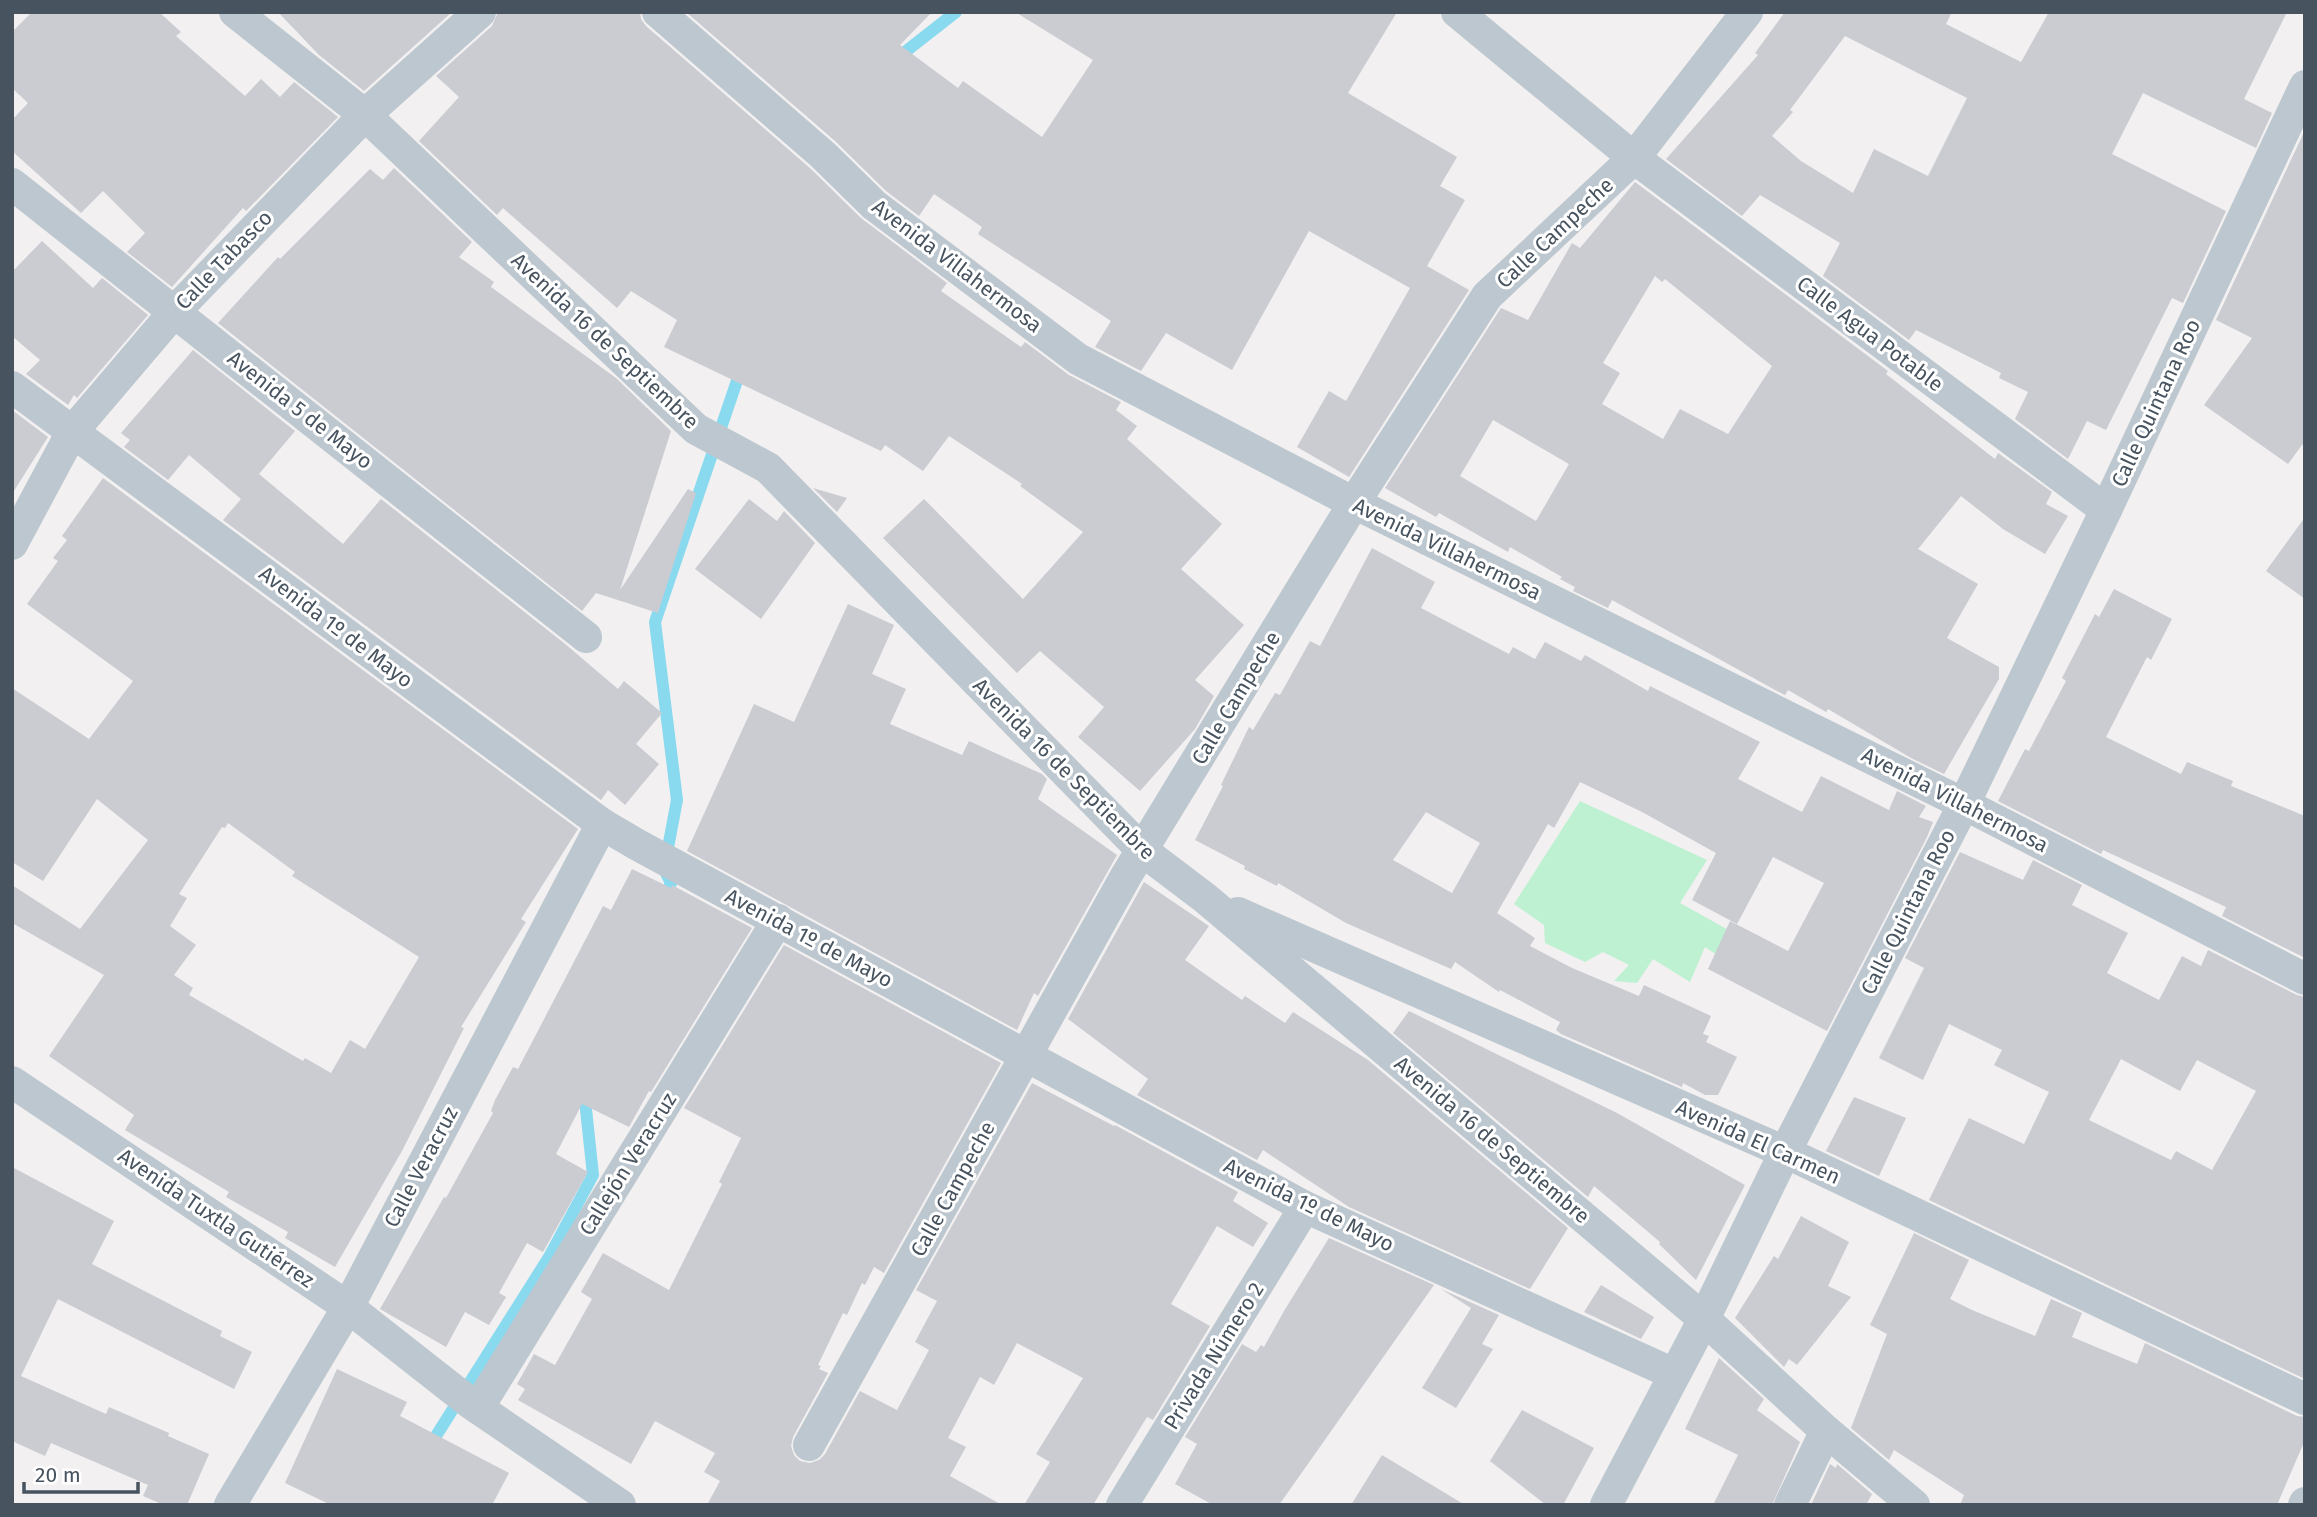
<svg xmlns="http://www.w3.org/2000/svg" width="2317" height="1517" font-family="'Fira Sans',sans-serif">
  <rect width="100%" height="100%" fill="#f2f0f0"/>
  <!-- green -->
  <polygon fill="#bdf1d1" points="1580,801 1707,860 1680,903 1750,942 1736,968 1705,947 1690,982 1653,959 1637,983 1614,981 1629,965 1603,952 1585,962 1545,943 1544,925 1514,904"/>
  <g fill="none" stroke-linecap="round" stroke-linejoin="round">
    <!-- stream -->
    <g stroke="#89d9ef" stroke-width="12">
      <polyline points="896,59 956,12"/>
      <polyline points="663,901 671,883 664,869 677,800 655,622 742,366"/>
      <polyline points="429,1447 549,1257 593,1175 585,1100 581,1092"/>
    </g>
  </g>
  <!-- building -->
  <g fill="#caccd2" fill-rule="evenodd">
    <polygon points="32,12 159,12 181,32 176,36 245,96 261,79 280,97 294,82 338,117 250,207 246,211 243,208 172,287 127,252 145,233 103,191 81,213 12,151 12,120 28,103 12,88 12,32"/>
    <polygon points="278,12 452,12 364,91 319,55"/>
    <polygon points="498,12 640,12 641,19 646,26 811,169 861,218 947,283 941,291 1021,347 1025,342 1069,375 1121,402 1116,410 1137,426 1127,439 1222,524 1181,569 1244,625 1195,680 1214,696 1195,729 1140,791 1078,737 1104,707 1040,651 1017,673 883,538 924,499 1023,599 1083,532 1020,486 1022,484 949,436 923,471 885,445 881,451 664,347 677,320 631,291 617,308 503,208 497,215 419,141 459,97 436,76 492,26"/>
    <polygon points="686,12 932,12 900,45 958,88 963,81 1042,137 1093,60 1015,12 1397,12 1348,93 1457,157 1440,186 1465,200 1427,266 1469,290 1349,477 1297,447 1329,391 1346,401 1410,288 1309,231 1232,370 1166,333 1141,371 1095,347 1111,321 978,234 982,227 934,194 919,216 886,191 835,141"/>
    <path d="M1785,12H1952L1946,24L2021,62L2049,12H2287L2244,99L2272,113L2256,148L2143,93L2112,154L2226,211L2183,303L2172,298L2106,430L2087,421L2068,459L2015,419L2028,392L1999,378L2001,373L1916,330L1909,340L1823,276L1840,243L1760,195L1742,216L1666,159L1758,55L1755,53ZM1845,36L1967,98L1928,176L1874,149L1853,193L1801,161L1772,136L1793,112L1790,110Z"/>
    <polygon points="2305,130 2305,441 2288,464 2204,405 2252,338 2216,320"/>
    <polygon points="394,168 472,242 459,257 494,282 491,287 616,378 671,431 620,590 688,489 696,493 658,613 596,593 582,611 218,323 278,257 280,259 370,169 383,180"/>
    <path d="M1635,182L1888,371L1886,374L1995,459L1998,453L2052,492L2046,504L2068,516L2045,554L2003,529L1961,496L1918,549L1978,584L1947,638L1999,667V679L1944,774L1911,758L1828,709L1826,712L1788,690L1785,695L1777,691L1612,600L1608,608L1573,591L1575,587L1560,579L1562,577L1510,547L1508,552L1439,513L1436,517L1385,488L1501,308L1528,320L1572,243L1580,248ZM1655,276L1662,282L1665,279L1772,366L1728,434L1680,409L1663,439L1602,404L1620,373L1603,363ZM1493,420L1569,464L1536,521L1460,476Z"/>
    <polygon points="42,241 93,288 102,278 148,315 77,398 74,395 68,405 26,374 40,360 12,336 12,272"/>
    <polygon points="193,350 295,431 259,474 343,544 381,499 564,643 618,689 624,681 662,713 636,744 659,764 625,805 608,790 601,800 223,520 241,499 189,455 168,480 124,447 130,440 121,433"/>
    <polygon points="12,410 48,437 12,494"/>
    <path d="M103,478L578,829L521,919L526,922L461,1027L464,1028L402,1151L335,1267L285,1238L288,1232L226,1197L229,1192L125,1130L134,1115L49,1056L104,975L12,923V885L80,929L148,840L97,799L43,881L12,862V688L89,739L133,681L27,604L58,561L53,558L67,540L62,536ZM228,823L295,872L292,876L419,957L365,1049L350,1040L331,1073L305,1058L303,1061L189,995L193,988L174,975L196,945L170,926L187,898L179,894L222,827L225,828Z"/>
    <polygon points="813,488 847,498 837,512"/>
    <polygon points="749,499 777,521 784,511 815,543 761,619 695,569"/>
    <polygon points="2305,517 2305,599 2266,571"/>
    <path d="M1372,548L1435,582L1421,608L1509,654L1513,647L1535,659L1545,642L1581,661L1585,655L1648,691L1650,686L1760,742L1738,779L1802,812L1821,776L1889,810L1897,791L1926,806L1919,817L1933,822L1927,837L1827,1031L1708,969L1730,921L1788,951L1824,883L1773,857L1737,924L1692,900L1716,853L1642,812L1580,782L1554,828L1548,824L1497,913L1535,938L1530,946L1572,968L1639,996L1644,985L1711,1016L1703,1034L1709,1036L1706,1042L1737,1057L1718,1095H1705L1683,1083L1682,1087L1561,1034L1556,1030L1560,1022L1500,990L1499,992L1455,962L1451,969L1346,923L1278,883L1277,886L1244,869L1245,866L1195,840L1223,786L1221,785L1249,727L1253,730L1275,693L1280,695L1310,641L1320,646ZM1426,812L1480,843L1452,893L1393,860Z"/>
    <polygon points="2114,589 2172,619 2151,660 2147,657 2106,737 2181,774 2187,762 2233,781 2231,786 2305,816 2305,958 2222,916 2226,907 2103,850 2101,854 1998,801 2025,749 2029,751 2066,681 2062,678 2095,614 2099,617"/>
    <polygon points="848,604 894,625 872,674 906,689 890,724 962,755 969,741 1042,774 1047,779 1038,799 1117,855 1038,996 1034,993 1017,1030 687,851 754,704 794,722"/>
    <path d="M1960,852L2023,880L2033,860L2082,885L2072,905L2128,933L2107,973L2159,1000L2182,956L2201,966L2208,950L2297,995L2305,997V1379L1929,1200L1969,1118L2024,1144L2049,1092L1994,1065L2002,1050L1949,1024L1923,1080L1879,1058L1924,968L1905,958ZM2121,1059L2180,1091L2197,1060L2256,1091L2212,1170L2176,1151L2171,1160L2089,1120Z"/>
    <polygon points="632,869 671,888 672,885 752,928 651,1092 649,1091 629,1127 582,1104 556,1154 588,1172 543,1252 527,1243 499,1293 506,1297 489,1325 465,1312 446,1347 380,1309 444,1197 446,1198 493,1113 491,1111 495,1100 513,1067 518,1069 603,906 611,910"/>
    <polygon points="1144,882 1209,926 1185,960 1242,1000 1245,996 1285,1023 1293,1012 1368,1060 1568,1228 1530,1289 1349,1207 1263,1150 1257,1160 1137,1095 1148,1079 1068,1019"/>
    <polygon points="784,945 1001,1063 884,1273 874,1267 865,1285 862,1283 847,1315 843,1313 818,1365 821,1366 819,1369 828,1373 793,1437 791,1446 794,1455 800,1461 810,1463 819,1460 825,1454 860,1391 897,1410 929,1350 915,1342 937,1301 916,1290 1032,1083 1114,1126 1115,1125 1238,1192 1233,1201 1268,1223 1253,1247 1217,1226 1171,1304 1210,1326 1153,1420 1147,1417 1093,1505 1024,1505 1050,1462 1036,1454 1083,1378 1017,1343 994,1385 980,1377 948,1438 966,1447 950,1476 1002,1505 707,1505 720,1481 704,1472 715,1453 655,1421 631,1464 518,1400 525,1389 517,1384 534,1354 555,1365 592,1299 581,1292 603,1253 669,1290 722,1184 719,1182 741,1138 684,1108"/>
    <polygon points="1409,1011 1617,1113 1745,1185 1696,1280 1659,1244 1660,1242 1594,1186 1588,1197 1393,1033"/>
    <polygon points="1854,1097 1906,1118 1879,1176 1826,1151"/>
    <polygon points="12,1167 114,1221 92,1264 222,1331 220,1336 252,1352 234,1389 58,1299 21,1376 106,1414 109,1407 169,1433 168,1436 209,1454 187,1505 164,1505 143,1496 148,1485 51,1443 45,1456 12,1441"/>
    <polygon points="1801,1216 1849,1242 1828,1286 1851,1297 1797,1365 1789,1359 1784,1367 1735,1318 1774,1256 1778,1259"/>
    <polygon points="1914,1233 1969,1260 1950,1299 1972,1310 2035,1336 2051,1299 2082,1313 2072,1337 2137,1364 2145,1343 2297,1416 2305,1417 2305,1440 2277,1505 1960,1505 1964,1495 1894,1450 1889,1460 1851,1428 1887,1334 1870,1325"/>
    <polygon points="1329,1238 1434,1285 1279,1505 1213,1505 1175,1484 1197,1444 1185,1437 1242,1344 1256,1352 1261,1345 1264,1347 1284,1311"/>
    <polygon points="1601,1285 1654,1317 1641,1339 1584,1312"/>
    <polygon points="1441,1289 1499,1315 1482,1344 1493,1349 1456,1408 1422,1388 1471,1308"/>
    <polygon points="1719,1358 1764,1399 1757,1410 1800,1442 1772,1505 1713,1505 1738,1455 1685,1429"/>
    <polygon points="337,1369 407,1402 400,1416 509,1473 492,1505 331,1505 285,1483"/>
    <polygon points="1522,1410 1594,1448 1563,1505 1546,1505 1490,1461"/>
    <polygon points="1382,1455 1465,1505 1351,1505"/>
    <polygon points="1830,1464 1836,1468 1837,1464 1872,1494 1866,1505 1811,1505"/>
  </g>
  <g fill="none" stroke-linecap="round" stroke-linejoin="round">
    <!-- street -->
    <g stroke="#bdc7cf" stroke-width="32">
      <polyline points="235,12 365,115 696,429 768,468 1143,851 1205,898 1704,1319 1826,1431 1914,1505"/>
      <polyline points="658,12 823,155 874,205 1078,359 1354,503 1964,804 2305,979"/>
      <polyline points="1457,12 1634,158 2106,510"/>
      <polyline points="12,184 586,637"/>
      <polyline points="12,387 602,824 636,844 1305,1207 1674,1374"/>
      <polyline points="12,544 72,432 175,311 365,115 480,12"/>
      <polyline points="1238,913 1785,1152 2305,1399"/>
      <polyline points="12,1082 348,1307 469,1402 620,1505"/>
      <polyline points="478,1408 778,920"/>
      <polyline points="809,1445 1126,876 1354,503 1487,296 1634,158 1747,12"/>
      <polyline points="230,1505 348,1307 602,824"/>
      <polyline points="1122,1505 1305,1207"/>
      <polyline points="1606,1505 1704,1319 1785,1152 1964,804 2106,510 2305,86"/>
      <polyline points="1790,1505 1826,1431"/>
      <polyline points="2304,1505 2305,1503"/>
    </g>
  </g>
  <g text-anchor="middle" stroke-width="6" stroke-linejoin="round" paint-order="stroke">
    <!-- street labels -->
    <g font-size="21" fill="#47535e" stroke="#fff">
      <text transform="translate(1555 233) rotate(-43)" y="7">Calle Campeche</text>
      <text transform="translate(224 260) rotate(-46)" y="7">Calle Tabasco</text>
      <text transform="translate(957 266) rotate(37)" y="7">Avenida Villahermosa</text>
      <text transform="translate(1870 334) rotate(37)" y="7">Calle Agua Potable</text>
      <text transform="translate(605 341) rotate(43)" y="7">Avenida 16 de Septiembre</text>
      <text transform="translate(2156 403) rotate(-65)" y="7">Calle Quintana Roo</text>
      <text transform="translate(300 410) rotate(38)" y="7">Avenida 5 de Mayo</text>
      <text transform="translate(1447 549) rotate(26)" y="7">Avenida Villahermosa</text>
      <text transform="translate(336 627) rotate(37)" y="7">Avenida 1º de Mayo</text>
      <text transform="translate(1236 698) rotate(-59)" y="7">Calle Campeche</text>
      <text transform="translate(1064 769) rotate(45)" y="7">Avenida 16 de Septiembre</text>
      <text transform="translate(1955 800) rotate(27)" y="7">Avenida Villahermosa</text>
      <text transform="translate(1908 912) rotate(-63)" y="7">Calle Quintana Roo</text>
      <text transform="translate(809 938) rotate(28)" y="7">Avenida 1º de Mayo</text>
      <text transform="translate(1492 1140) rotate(40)" y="7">Avenida 16 de Septiembre</text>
      <text transform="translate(1758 1142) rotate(24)" y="7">Avenida El Carmen</text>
      <text transform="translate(628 1164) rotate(-58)" y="7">Callejón Veracruz</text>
      <text transform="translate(421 1167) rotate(-62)" y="7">Calle Veracruz</text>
      <text transform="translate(953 1189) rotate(-61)" y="7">Calle Campeche</text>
      <text transform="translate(1309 1205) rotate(26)" y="7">Avenida 1º de Mayo</text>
      <text transform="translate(216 1218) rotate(34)" y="7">Avenida Tuxtla Gutiérrez</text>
      <text transform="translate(1214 1356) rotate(-58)" y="7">Privada Número 2</text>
    </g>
  </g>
  <!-- border -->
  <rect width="2317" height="1517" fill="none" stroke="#47535e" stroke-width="28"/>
  <!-- scale -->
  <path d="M24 1482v10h114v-10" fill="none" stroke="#47535e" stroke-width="3.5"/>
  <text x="35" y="1482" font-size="21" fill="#47535e" stroke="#ffffff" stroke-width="5" paint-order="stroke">20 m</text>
</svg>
